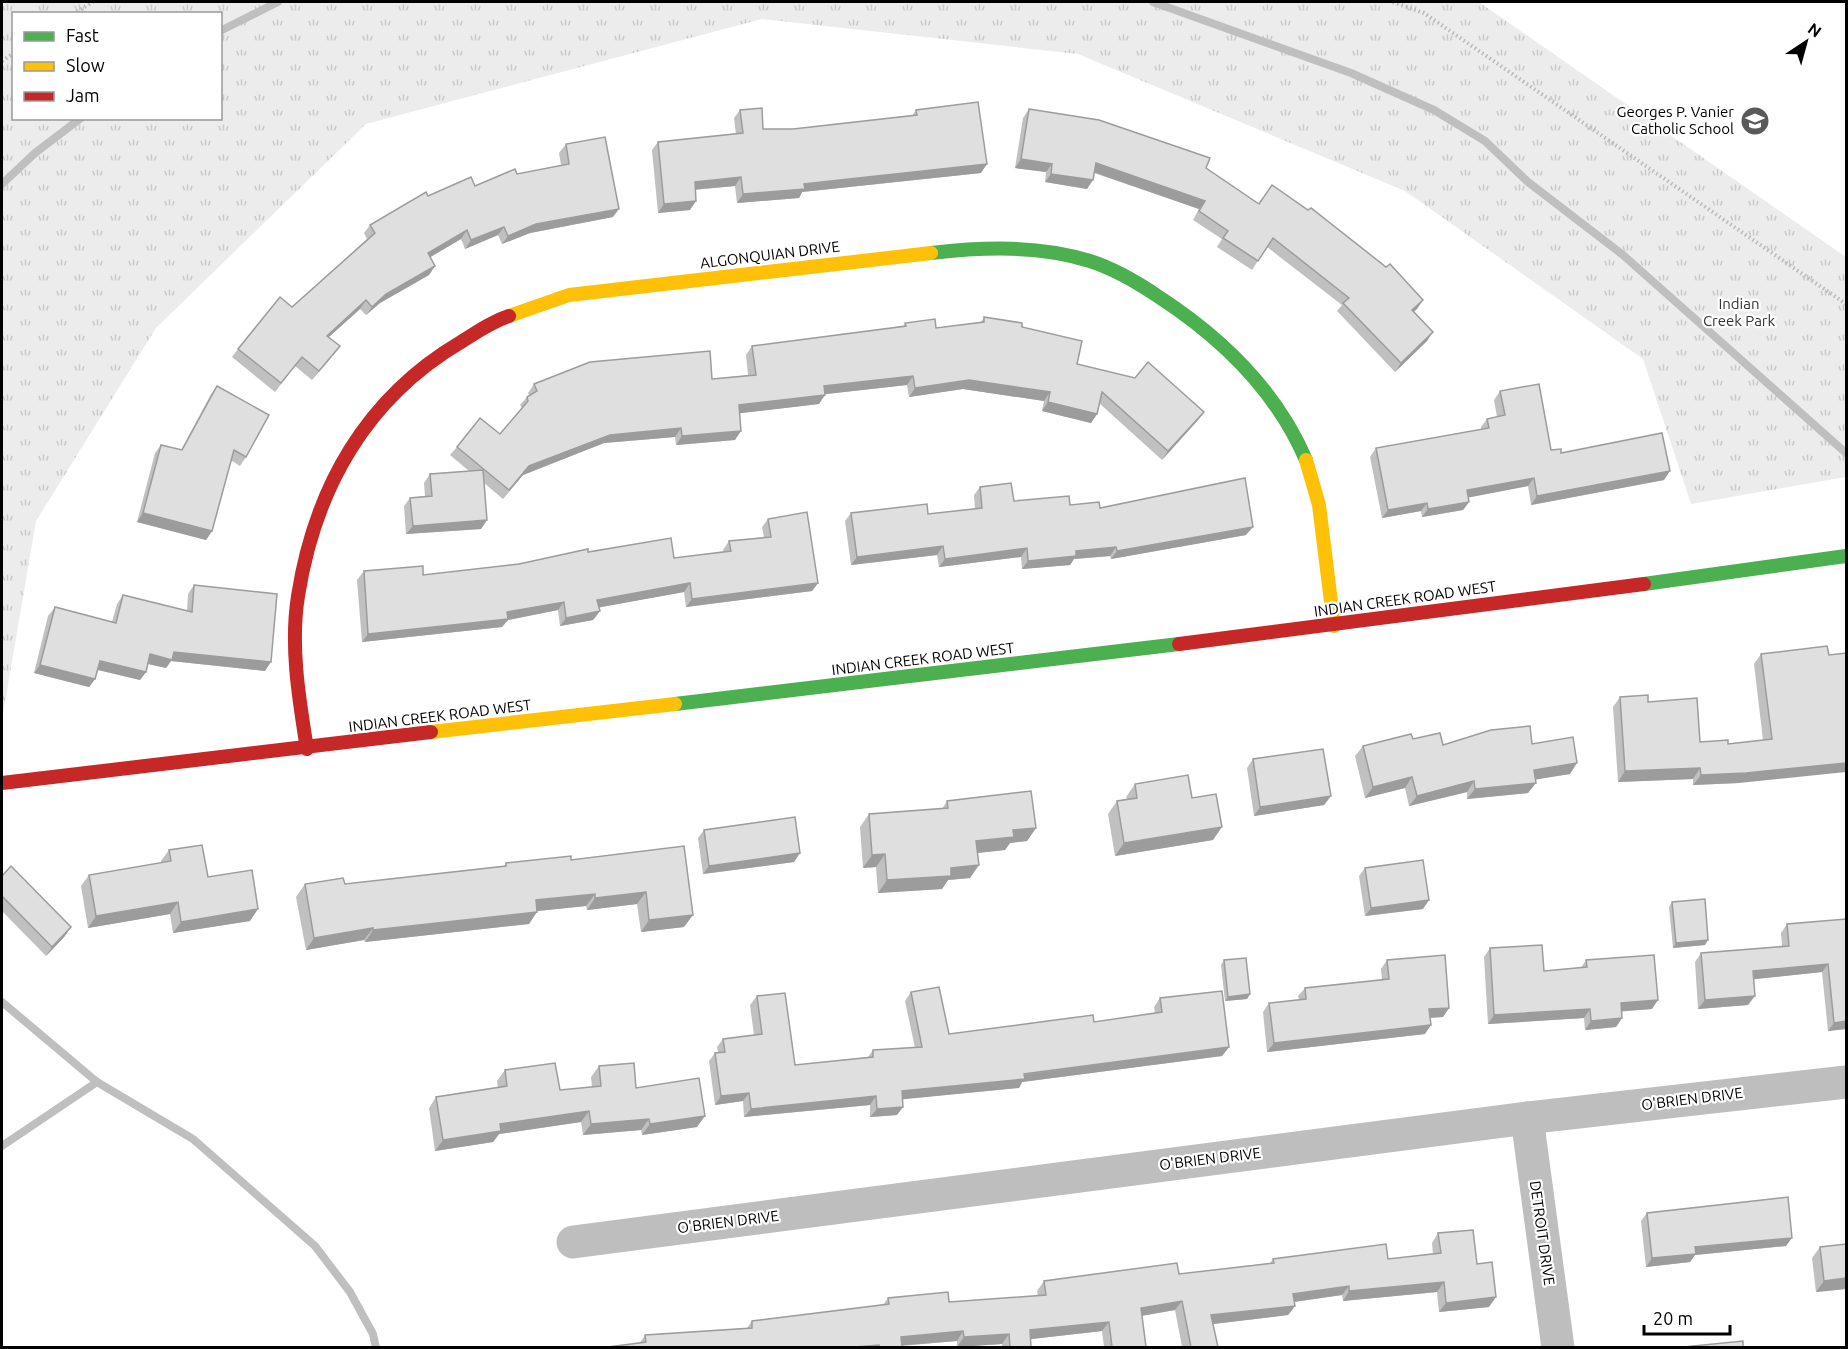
<svg xmlns="http://www.w3.org/2000/svg" width="1848" height="1349" font-family="Ubuntu,sans-serif">
  <defs>
    <pattern id="park-tufts" width="24" height="20" patternUnits="userSpaceOnUse" patternTransform="scale(1.5)"><rect width="24" height="20" fill="#ececec"/><path d="M3 7l-1-3M5 7V3M7 7l1-3M15 17l-1-3M17 17v-4M19 17l1-3" fill="none" stroke="#c9c9c9"/></pattern>
  </defs>
  <rect width="100%" height="100%" fill="#fff"/>
  <!-- park -->
  <path fill="url(#park-tufts)" fill-rule="evenodd" d="M2,2H1479L1846,257V477L1691,504L1643,359L1405,191L1078,54L762,19L366,124L156,328L36,521L2,720ZM14,14H220V118H14Z"/>
  <g fill="none" stroke-linecap="round" stroke-linejoin="round">
    <!-- stream -->
    <g stroke="#bfbfbf" stroke-width="8">
      <polyline points="1153,2 1351,73 1434,110 1485,141 1528,182 1623,255 1846,453"/>
      <polyline points="220,31 278,2"/>
      <polyline points="2,184 35,153 81,118"/>
      <polyline points="2,1002 97,1082 193,1139 315,1246 350,1292 373,1334 376,1348"/>
      <polyline points="2,1146 97,1082"/>
    </g>
    <!-- path -->
    <g stroke="#b9b9b9" stroke-width="4" stroke-dasharray="1.5 3" stroke-linecap="butt">
      <polyline points="1393,2 1424,13 1846,304"/>
      <polyline points="73,14 93,2"/>
      <polyline points="2,61 14,53"/>
    </g>
    <!-- street -->
    <g stroke="#bebebe" stroke-width="33">
      <polyline points="1527,1118 1558,1348"/>
      <polyline points="573,1242 1527,1118 1846,1082"/>
    </g>
    <!-- fast -->
    <g stroke="#4caf50" stroke-width="14">
      <path d="M931,253C984,247 1039,245 1090,261C1115,269 1137,282 1159,297C1222,338 1276,390 1306,460"/>
      <polyline points="1644,584 1846,556"/>
      <polyline points="675,704 1179,644"/>
    </g>
    <!-- slow -->
    <g stroke="#ffc107" stroke-width="14">
      <polyline points="509,316 569,295 931,253"/>
      <polyline points="1306,460 1319,505 1334,626"/>
      <polyline points="431,732 675,704"/>
    </g>
    <!-- jam -->
    <g stroke="#c62828" stroke-width="14">
      <polyline points="1179,644 1644,584"/>
      <path d="M307,749C299,699 290,646 298,596C315,488 366,398 461,342C477,332 491,322 509,316"/>
      <polyline points="2,783 431,732"/>
    </g>
  </g>
  <!-- wall -->
  <g fill="#c0c0c0">
    <polygon points="1029,109 1206,168 1259,204 1423,300 1414,312 1427,341 1395,372 1337,311 1342,305 1267,247 1252,270 1217,247 1222,239 1193,220 1199,209 1094,173 1087,189 1045,182 1046,172 1015,168 1023,118"/>
    <polygon points="740,110 763,129 793,129 912,116 916,110 981,173 802,192 799,198 737,203 735,186 695,190 690,210 658,213 652,150 658,142 736,134 734,118"/>
    <polygon points="566,144 613,217 530,233 502,244 498,235 465,249 461,239 430,257 435,266 429,275 380,303 366,315 360,309 329,337 340,346 312,380 295,366 275,392 232,357 238,349 292,307 367,239 364,233 370,225 428,196 475,186 517,174 561,165 559,153"/>
    <polygon points="984,317 1022,327 1077,364 1204,412 1198,420 1162,460 1099,403 1097,414 1091,423 1042,411 1044,401 963,389 909,397 907,385 825,394 819,404 739,413 735,440 676,445 675,437 604,443 523,475 503,499 484,483 487,520 481,529 406,534 404,506 410,498 425,496 424,483 430,474 469,471 450,455 457,447 500,434 522,408 520,405 527,397 529,395 528,393 534,384 712,379 748,375 746,355 752,346 903,327 905,323 936,328 981,322"/>
    <polygon points="217,386 246,457 240,466 231,460 212,531 206,540 137,522 155,453 161,445 181,450 211,394"/>
    <polygon points="1500,391 1551,450 1664,480 1531,505 1528,486 1469,497 1469,502 1463,510 1422,517 1421,511 1382,518 1370,457 1376,448 1481,429 1481,427 1487,419 1497,417 1494,400"/>
    <polygon points="980,487 1014,501 1100,508 1246,535 1111,559 1110,556 1074,559 1070,565 1022,569 1021,557 939,567 937,555 851,565 845,521 851,513 928,514 975,509 974,495"/>
    <polygon points="768,519 818,583 812,591 686,607 684,592 599,607 600,611 593,620 560,626 558,610 508,620 502,627 362,642 357,580 364,571 423,575 519,564 588,552 674,558 724,552 723,550 729,541 764,537 762,527"/>
    <polygon points="194,585 265,671 171,661 166,668 148,664 146,672 140,680 98,670 95,679 89,687 34,673 48,616 55,607 112,622 117,604 123,595 187,611 188,594"/>
    <polygon points="1846,653 1739,783 1693,785 1693,779 1618,782 1613,707 1620,697 1648,702 1700,742 1728,744 1763,740 1754,664 1761,654 1829,655"/>
    <polygon points="1413,739 1443,745 1532,744 1570,774 1535,779 1528,793 1467,799 1467,792 1409,806 1405,788 1365,798 1355,756 1363,746"/>
    <polygon points="1253,759 1331,796 1324,805 1254,816 1247,768"/>
    <polygon points="1135,784 1192,798 1213,840 1115,856 1108,814 1117,801 1127,799 1126,797"/>
    <polygon points="947,801 1036,828 1027,841 1010,843 1005,850 978,853 970,878 948,880 942,889 878,893 876,867 863,868 860,827 869,814 942,809"/>
    <polygon points="704,830 794,862 703,874 698,838"/>
    <polygon points="684,846 684,927 641,932 637,904 587,910 586,906 537,911 529,924 365,942 364,940 306,950 296,897 305,884 345,884 504,866 506,863 571,860"/>
    <polygon points="169,850 208,877 250,921 173,933 170,914 88,928 81,886 89,875 161,863 161,861"/>
    <polygon points="1365,868 1423,909 1365,916 1359,876"/>
    <polygon points="2,876 65,936 46,956 2,911"/>
    <polygon points="1672,902 1705,945 1673,948 1669,907"/>
    <polygon points="1846,919 1846,1029 1828,1031 1822,972 1753,979 1748,1005 1698,1009 1695,962 1701,953 1782,946 1781,933 1787,924"/>
    <polygon points="1490,948 1544,971 1581,968 1586,960 1652,1009 1621,1011 1622,1018 1616,1027 1585,1030 1584,1018 1488,1024 1484,957"/>
    <polygon points="1224,960 1250,994 1247,999 1225,1001 1221,965"/>
    <polygon points="1387,960 1449,1008 1443,1017 1430,1018 1425,1034 1267,1052 1263,1012 1269,1003 1299,1000 1298,996 1305,988 1382,980 1381,969"/>
    <polygon points="911,992 949,1034 1094,1022 1155,1013 1154,1007 1160,998 1229,1047 1222,1056 1022,1082 1019,1088 902,1099 897,1115 870,1117 870,1105 744,1117 743,1101 715,1105 709,1061 715,1053 718,1052 717,1047 723,1039 754,1035 750,1005 757,996 795,1065 868,1057 873,1050 915,1048 905,1001"/>
    <polygon points="599,1066 636,1088 697,1127 642,1135 641,1130 583,1135 581,1122 499,1134 493,1142 435,1151 429,1108 436,1097 498,1088 497,1081 505,1070 560,1090 592,1087 591,1077"/>
    <polygon points="1647,1213 1786,1246 1695,1255 1690,1262 1646,1267 1641,1221"/>
    <polygon points="1438,1233 1477,1264 1489,1307 1439,1312 1437,1292 1343,1301 1342,1295 1294,1302 1295,1306 1288,1315 1213,1324 1218,1347 1182,1347 1175,1310 1142,1316 1146,1347 1104,1347 1102,1331 1031,1339 1031,1347 1002,1347 1002,1344 957,1347 957,1341 902,1346 902,1347 608,1347 640,1343 645,1335 747,1328 752,1321 883,1305 888,1298 949,1302 1038,1296 1037,1291 1044,1281 1179,1274 1270,1263 1273,1259 1388,1259 1433,1254 1432,1243"/>
    <polygon points="1846,1244 1846,1289 1816,1292 1812,1258 1820,1247"/>
  </g>
  <!-- shaded-wall -->
  <g fill="#9c9c9c">
    <polygon points="1021,159 1052,164 1046,172 1015,168"/>
    <polygon points="1096,163 1205,201 1199,209 1090,171"/>
    <polygon points="987,164 981,173 802,192 799,198 737,203 743,194 804,184"/>
    <polygon points="1051,174 1093,180 1087,189 1045,182"/>
    <polygon points="741,177 735,186 689,190 695,182"/>
    <polygon points="696,201 690,210 658,213 664,204"/>
    <polygon points="619,209 613,217 530,233 502,244 508,236 536,224"/>
    <polygon points="504,227 498,235 465,249 471,240"/>
    <polygon points="467,230 461,239 422,262 428,253"/>
    <polygon points="435,266 429,275 380,303 366,315 372,307 386,294"/>
    <polygon points="366,300 360,309 321,344 327,336"/>
    <polygon points="1423,300 1417,309 1406,319 1412,310"/>
    <polygon points="1433,332 1427,341 1395,372 1401,363"/>
    <polygon points="340,346 334,354 312,380 319,371"/>
    <polygon points="913,376 907,385 818,395 824,386"/>
    <polygon points="969,380 1050,392 1044,401 963,389 909,397 915,388"/>
    <polygon points="825,395 819,404 733,414 739,405"/>
    <polygon points="1048,402 1097,414 1091,423 1042,411"/>
    <polygon points="1204,412 1198,420 1162,460 1168,451"/>
    <polygon points="681,428 675,437 604,443 523,475 503,499 529,466 610,435"/>
    <polygon points="741,431 735,440 676,445 682,436"/>
    <polygon points="1670,471 1664,480 1531,505 1537,496"/>
    <polygon points="1534,478 1528,486 1461,499 1467,490"/>
    <polygon points="1469,502 1463,510 1422,517 1428,509"/>
    <polygon points="1427,503 1421,511 1382,518 1388,510"/>
    <polygon points="143,513 212,531 206,540 137,522"/>
    <polygon points="487,520 481,529 406,534 413,526"/>
    <polygon points="1253,527 1246,535 1111,559 1117,551"/>
    <polygon points="943,546 937,555 851,565 857,557"/>
    <polygon points="1116,547 1110,556 1074,559 1070,565 1022,569 1028,561 1076,551"/>
    <polygon points="1027,548 1021,557 939,567 945,559"/>
    <polygon points="690,583 684,592 591,609 597,600"/>
    <polygon points="818,583 812,591 686,607 692,599"/>
    <polygon points="564,602 558,610 508,620 502,627 362,642 368,634 507,612"/>
    <polygon points="600,611 593,620 560,626 566,618"/>
    <polygon points="174,652 271,662 265,671 171,661 166,668 144,663 150,654"/>
    <polygon points="100,661 146,672 140,680 94,669"/>
    <polygon points="40,665 95,679 89,687 34,673"/>
    <polygon points="1577,763 1570,774 1527,781 1534,770"/>
    <polygon points="1846,763 1846,772 1739,783 1693,785 1701,775"/>
    <polygon points="1700,768 1693,779 1618,782 1625,771"/>
    <polygon points="1412,777 1405,788 1365,798 1373,787"/>
    <polygon points="1474,781 1467,792 1409,806 1417,796"/>
    <polygon points="1536,783 1528,793 1467,799 1475,789"/>
    <polygon points="1331,796 1324,805 1254,816 1260,807"/>
    <polygon points="1222,827 1213,840 1115,856 1124,843"/>
    <polygon points="1036,828 1027,841 1010,843 1005,850 967,854 976,841 1013,830"/>
    <polygon points="800,853 794,862 703,874 709,866"/>
    <polygon points="885,854 876,867 863,868 872,855"/>
    <polygon points="979,865 970,878 948,880 942,889 878,893 887,880 951,868"/>
    <polygon points="646,892 637,904 587,910 595,898"/>
    <polygon points="595,894 586,906 528,912 536,900"/>
    <polygon points="1429,900 1423,909 1365,916 1371,908"/>
    <polygon points="178,902 170,914 88,928 96,916"/>
    <polygon points="258,909 250,921 173,933 181,922"/>
    <polygon points="537,912 529,924 365,942 373,930"/>
    <polygon points="693,915 684,927 641,932 649,920"/>
    <polygon points="71,927 65,936 46,956 52,947"/>
    <polygon points="373,928 364,940 306,950 314,938"/>
    <polygon points="1708,940 1705,945 1673,948 1676,943"/>
    <polygon points="1828,964 1822,972 1747,980 1753,971"/>
    <polygon points="1250,994 1247,999 1225,1001 1228,997"/>
    <polygon points="1755,996 1748,1005 1698,1009 1705,1000"/>
    <polygon points="1658,1000 1652,1009 1615,1012 1621,1003"/>
    <polygon points="1449,1008 1443,1017 1423,1018 1429,1009"/>
    <polygon points="1590,1009 1584,1018 1488,1024 1494,1015"/>
    <polygon points="1622,1018 1616,1027 1585,1030 1591,1021"/>
    <polygon points="1846,1021 1846,1029 1828,1031 1834,1023"/>
    <polygon points="1431,1025 1425,1034 1267,1052 1274,1043"/>
    <polygon points="1229,1047 1222,1056 1022,1082 1019,1088 896,1100 902,1091"/>
    <polygon points="749,1093 743,1101 715,1105 721,1096"/>
    <polygon points="876,1096 870,1105 744,1117 751,1109"/>
    <polygon points="903,1107 897,1115 870,1117 877,1109"/>
    <polygon points="589,1111 581,1122 499,1134 493,1142 435,1151 443,1140 500,1124"/>
    <polygon points="705,1116 697,1127 642,1135 650,1124"/>
    <polygon points="649,1119 641,1130 583,1135 591,1124"/>
    <polygon points="1792,1238 1786,1246 1695,1255 1690,1262 1646,1267 1652,1258 1695,1247"/>
    <polygon points="1846,1278 1846,1289 1816,1292 1824,1281"/>
    <polygon points="1444,1282 1437,1292 1343,1301 1349,1291"/>
    <polygon points="1349,1286 1342,1295 1286,1303 1293,1294"/>
    <polygon points="1496,1297 1489,1307 1439,1312 1446,1303"/>
    <polygon points="1182,1301 1175,1310 1134,1317 1141,1308"/>
    <polygon points="1295,1306 1288,1315 1205,1325 1211,1315"/>
    <polygon points="1109,1322 1102,1331 1023,1340 1030,1330"/>
    <polygon points="963,1331 957,1341 894,1346 901,1337"/>
    <polygon points="1009,1334 1002,1344 957,1347 964,1337"/>
    <polygon points="879,1345 877,1347 855,1347"/>
  </g>
  <!-- building -->
  <g fill="#dfdfdf" stroke="#9c9c9c" stroke-width="1.5">
    <polygon points="978,102 987,164 804,184 805,189 743,194 741,177 695,182 696,201 664,204 658,142 743,133 740,110 762,108 763,129 793,129 917,115 916,110"/>
    <polygon points="1029,109 1099,120 1210,158 1206,168 1259,204 1272,185 1308,210 1311,208 1386,267 1390,264 1423,300 1412,310 1433,332 1401,363 1343,303 1349,298 1273,238 1258,261 1223,238 1228,231 1199,211 1205,201 1096,163 1093,180 1051,174 1052,164 1021,159"/>
    <polygon points="605,137 619,209 536,224 508,236 504,227 471,240 467,230 428,253 435,266 386,294 372,307 366,300 327,336 340,346 319,371 302,357 281,383 238,349 280,297 292,307 375,233 370,225 426,192 428,196 471,177 475,186 515,169 517,174 569,164 566,144"/>
    <polygon points="984,317 1022,323 1022,327 1082,341 1077,364 1135,378 1148,362 1204,412 1168,451 1102,392 1097,414 1048,402 1050,392 969,380 915,388 913,376 824,386 825,395 739,405 741,431 682,436 681,428 610,435 529,466 509,490 457,447 480,418 500,434 528,401 527,397 537,391 534,384 590,362 710,351 712,379 756,375 752,346 906,326 905,323 935,319 936,328 984,322"/>
    <polygon points="1539,384 1551,450 1561,449 1561,453 1662,433 1670,471 1537,496 1534,478 1467,490 1469,502 1428,509 1427,503 1388,510 1376,448 1489,428 1487,419 1505,415 1500,391"/>
    <polygon points="217,386 269,415 246,457 234,450 212,531 143,513 161,445 182,450"/>
    <polygon points="483,470 487,520 413,526 410,498 432,496 430,474"/>
    <polygon points="1245,478 1253,527 1117,551 1116,547 1076,551 1076,556 1028,561 1027,548 945,559 943,546 857,557 851,513 927,504 928,514 982,508 980,487 1011,483 1014,501 1069,496 1070,505 1099,502 1100,508"/>
    <polygon points="807,512 818,583 692,599 690,583 597,600 600,611 566,618 564,602 507,612 508,619 368,634 364,571 423,566 423,575 519,564 588,549 588,552 671,538 674,558 731,551 729,541 771,537 768,519"/>
    <polygon points="194,585 277,594 271,662 174,652 172,660 150,654 146,672 100,661 95,679 40,665 55,607 116,623 123,595 192,612"/>
    <polygon points="1827,646 1829,655 1846,653 1846,763 1746,773 1701,775 1700,768 1625,771 1620,697 1648,695 1648,702 1697,698 1700,742 1728,740 1728,744 1772,739 1761,654"/>
    <polygon points="1530,726 1532,744 1573,737 1577,763 1534,770 1536,783 1475,789 1474,781 1417,796 1412,777 1373,787 1363,746 1411,734 1413,739 1440,733 1443,745 1491,730"/>
    <polygon points="1323,749 1331,796 1260,807 1253,759"/>
    <polygon points="1188,775 1192,798 1216,794 1222,827 1124,843 1117,801 1137,798 1135,784"/>
    <polygon points="1031,791 1036,828 1013,830 1014,837 976,841 979,865 951,868 951,876 887,880 885,854 872,855 869,814 948,808 947,801"/>
    <polygon points="795,817 800,853 709,866 704,830"/>
    <polygon points="202,845 208,877 252,870 258,909 181,922 178,902 96,916 89,875 171,861 169,850"/>
    <polygon points="684,846 693,915 649,920 646,892 595,898 595,894 536,900 537,912 373,930 373,928 314,938 305,884 343,878 345,884 506,866 506,863 571,856 571,860"/>
    <polygon points="1423,860 1429,900 1371,908 1365,868"/>
    <polygon points="11,866 71,927 52,947 2,896 2,876"/>
    <polygon points="1705,899 1708,940 1676,943 1672,902"/>
    <polygon points="1846,919 1846,1021 1834,1023 1828,964 1753,971 1755,996 1705,1000 1701,953 1789,946 1787,924"/>
    <polygon points="1542,945 1544,971 1587,967 1586,960 1654,955 1658,1000 1621,1003 1622,1018 1591,1021 1590,1009 1494,1015 1490,948"/>
    <polygon points="1445,955 1449,1008 1429,1009 1431,1025 1274,1043 1269,1003 1306,999 1305,988 1389,979 1387,960"/>
    <polygon points="1246,958 1250,994 1228,997 1224,960"/>
    <polygon points="939,987 949,1034 1093,1015 1094,1022 1162,1012 1160,998 1222,991 1229,1047 1024,1074 1025,1079 902,1091 903,1107 877,1109 876,1096 751,1109 749,1093 721,1096 715,1053 725,1052 723,1039 762,1034 757,996 785,993 795,1065 873,1057 873,1050 922,1047 911,992"/>
    <polygon points="555,1063 560,1090 601,1086 599,1066 634,1063 636,1088 699,1078 705,1116 650,1124 649,1119 591,1124 589,1111 500,1124 501,1131 443,1140 436,1097 507,1086 505,1070"/>
    <polygon points="1788,1197 1792,1238 1695,1247 1696,1254 1652,1258 1647,1213"/>
    <polygon points="1473,1230 1477,1264 1492,1262 1496,1297 1446,1303 1444,1282 1349,1291 1349,1286 1293,1294 1295,1306 1211,1315 1218,1347 1191,1347 1182,1301 1141,1308 1146,1347 1112,1347 1109,1322 1030,1330 1031,1347 1010,1347 1009,1334 964,1337 963,1331 901,1337 902,1347 879,1347 879,1345 855,1347 608,1347 646,1342 645,1335 752,1328 752,1321 889,1304 888,1298 948,1292 949,1302 1046,1295 1044,1281 1177,1263 1179,1274 1274,1263 1273,1259 1386,1244 1388,1259 1441,1253 1438,1233"/>
    <polygon points="1846,1244 1846,1278 1824,1281 1820,1247"/>
    <polygon points="1743,1341 1743,1347 1683,1347"/>
  </g>
  <!-- icons -->
  <defs>
    <g id="school-disc" transform="scale(1.5)"><circle r="9.5" fill="#595959" stroke="#fff"/><path d="M0-5L7-2L0 1L-7-2ZM-4 1L0 2.5L4 1V4Q0 6-4 4Z" fill="#fff"/></g>
  </defs>
  <g fill-rule="evenodd">
    <use href="#school-disc" x="1755" y="121"/>
  </g>
  <g text-anchor="middle" stroke-width="4.5" stroke-linejoin="round" paint-order="stroke">
    <!-- poi labels -->
    <g font-size="15" fill="#000" stroke="#fff" text-anchor="end">
      <text x="1734" y="117">Georges P. Vanier<tspan x="1734" dy="17">Catholic School</tspan></text>
    </g>
    <!-- street labels -->
    <g font-size="15" fill="#000" stroke="#fff">
      <text transform="translate(770 255) rotate(-7)" y="5">ALGONQUIAN DRIVE</text>
      <text transform="translate(1405 599) rotate(-8)" y="5">INDIAN CREEK ROAD WEST</text>
      <text transform="translate(923 659) rotate(-7)" y="5">INDIAN CREEK ROAD WEST</text>
      <text transform="translate(440 716) rotate(-7)" y="5">INDIAN CREEK ROAD WEST</text>
      <text transform="translate(1692 1099) rotate(-7)" y="5">O'BRIEN DRIVE</text>
      <text transform="translate(1210 1159) rotate(-7)" y="5">O'BRIEN DRIVE</text>
      <text transform="translate(728 1222) rotate(-7)" y="5">O'BRIEN DRIVE</text>
      <text transform="translate(1542 1233) rotate(82)" y="5">DETROIT DRIVE</text>
    </g>
    <!-- park labels -->
    <g font-size="15" fill="#333" stroke="#fff">
      <text x="1739" y="309">Indian<tspan x="1739" dy="17">Creek Park</tspan></text>
    </g>
  </g>
  <!-- border -->
  <rect width="1848" height="1349" fill="none" stroke="#000000" stroke-width="6"/>
  <!-- legend -->
  <rect x="12" y="12" width="210" height="108" fill="#ffffff" stroke="#999999" stroke-width="1.5"/>
  <rect x="24" y="32" width="30" height="9" fill="#4caf50" stroke="#999999" stroke-width="1.5"/>
  <text x="66" y="42" font-size="18" fill="#000000">Fast</text>
  <rect x="24" y="62" width="30" height="9" fill="#ffc107" stroke="#999999" stroke-width="1.5"/>
  <text x="66" y="72" font-size="18" fill="#000000">Slow</text>
  <rect x="24" y="92" width="30" height="9" fill="#c62828" stroke="#999999" stroke-width="1.5"/>
  <text x="66" y="102" font-size="18" fill="#000000">Jam</text>
  <!-- north arrow -->
  <g transform="translate(1806 42) rotate(36)" stroke="#ffffff" stroke-width="4.5" paint-order="stroke">
  <path d="M0-4.5L10 22L0 15L-10 22Z" fill="#000000"/>
  <text y="-9" font-size="16" font-weight="bold" text-anchor="middle" fill="#000000">N</text>
  </g>
  <!-- scale -->
  <path d="M1644 1325v9h86v-9" fill="none" stroke="#000000" stroke-width="3"/>
  <text x="1653" y="1325" font-size="18" fill="#000000" stroke="#ffffff" stroke-width="4.5" paint-order="stroke">20 m</text>
</svg>
